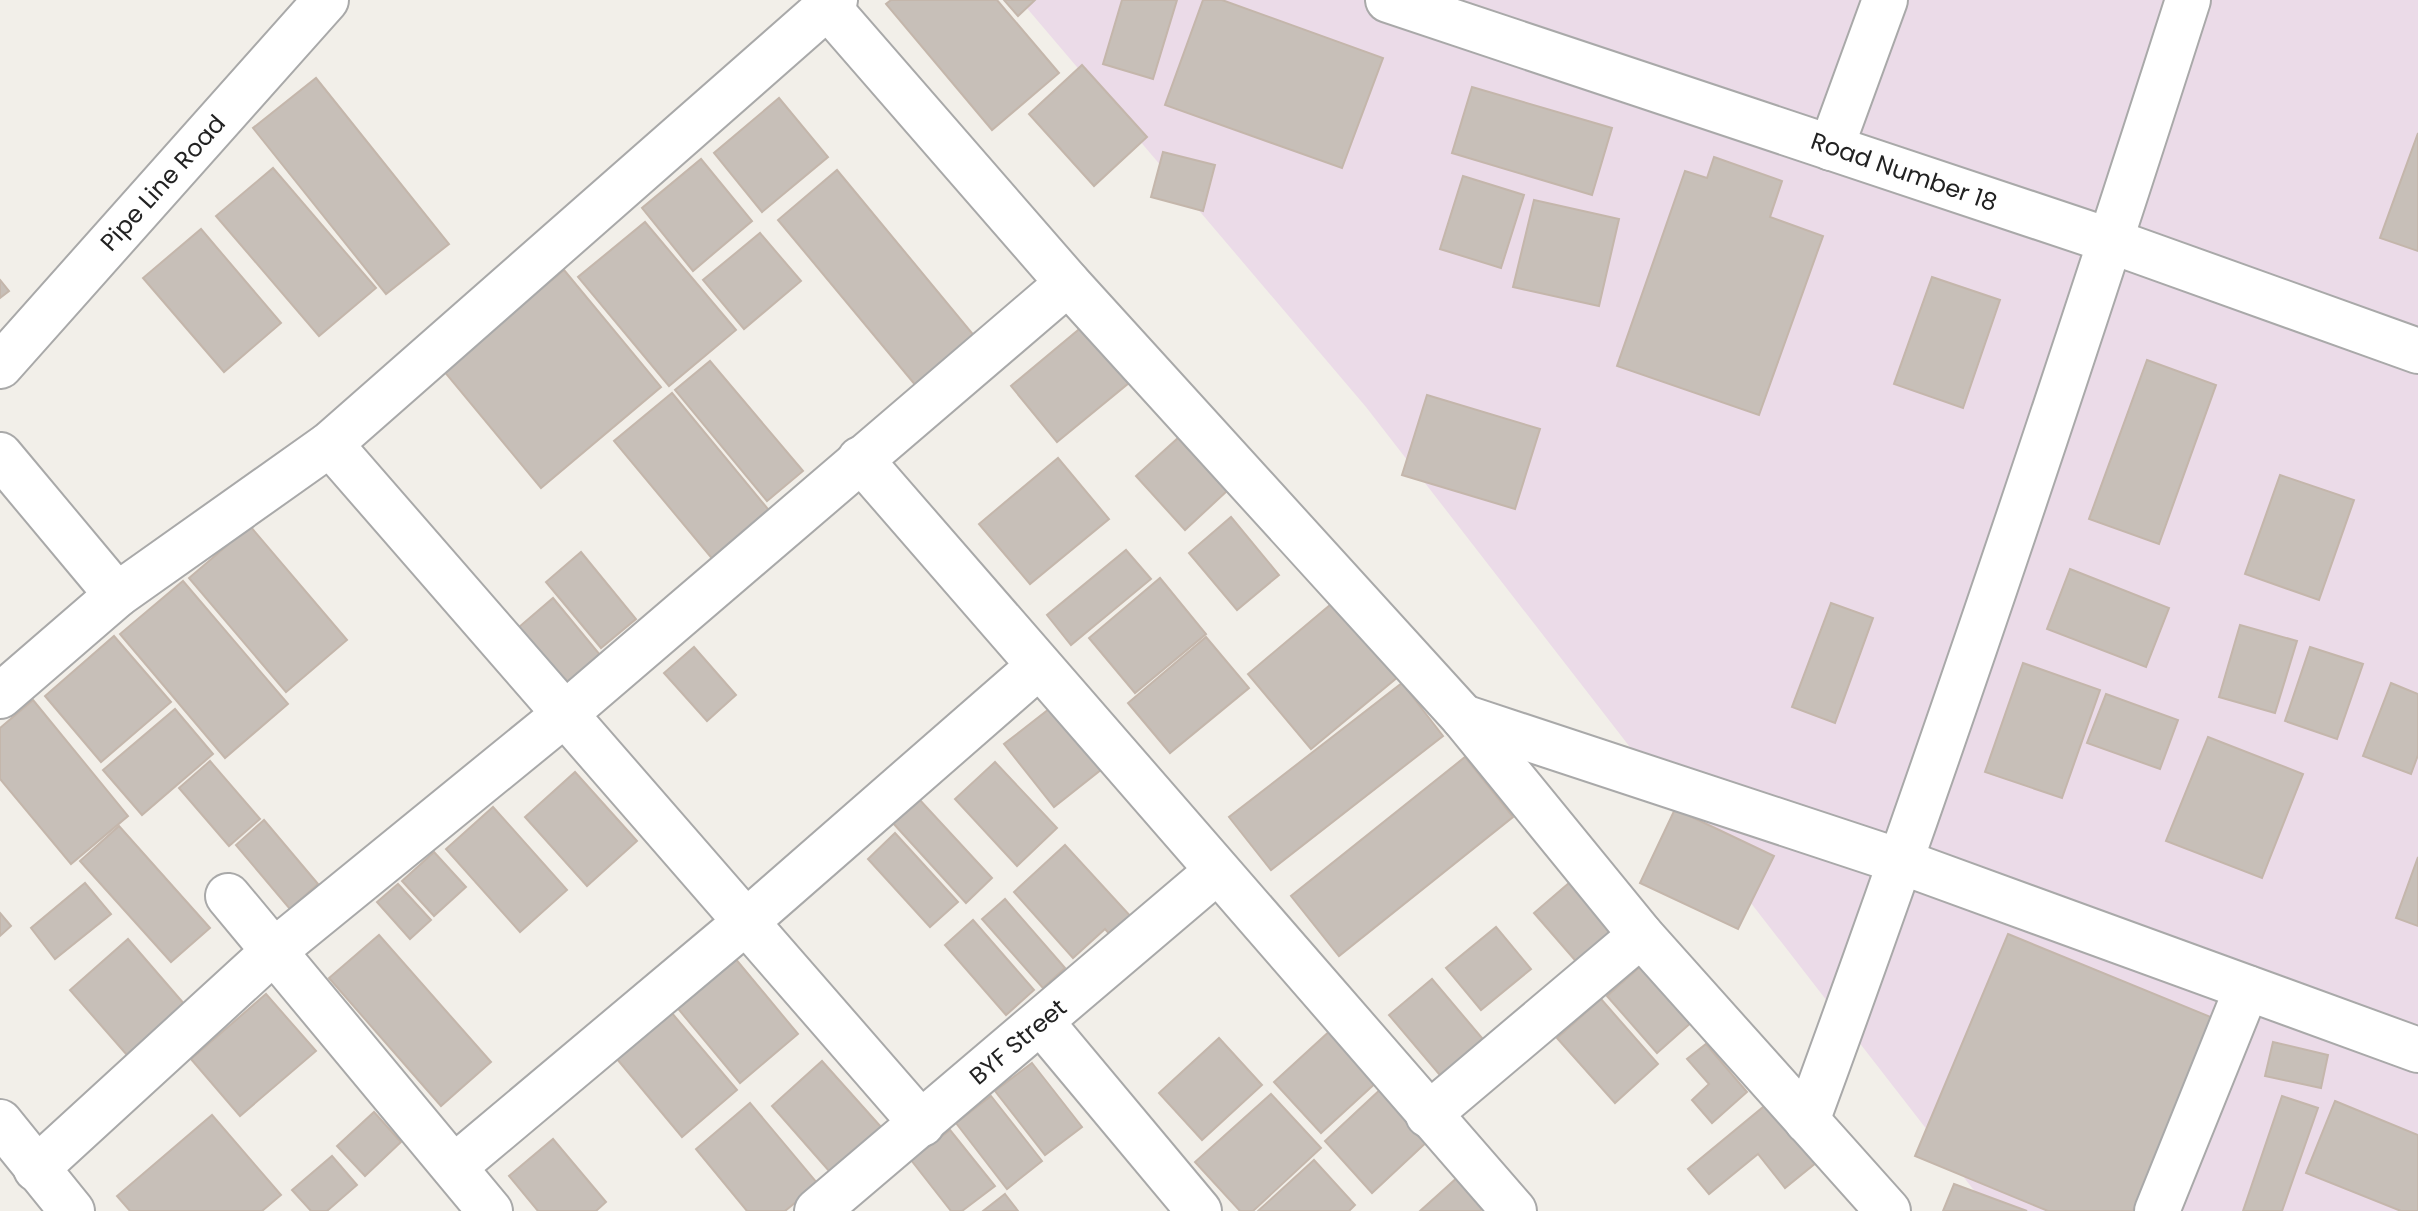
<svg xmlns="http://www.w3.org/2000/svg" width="2418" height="1211" font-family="Poppins,sans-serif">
  <rect width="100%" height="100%" fill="#f2efe9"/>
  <!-- industrial -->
  <polygon fill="#ebdbe8" points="1020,0 2418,0 2418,1211 1990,1211 1366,407"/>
  <!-- building -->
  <g fill="#c7bfb8" stroke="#c4b6ab" stroke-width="2">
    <polygon points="891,0 997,0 1059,73 992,130 886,4"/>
    <polygon points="1004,0 1035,0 1018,16"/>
    <polygon points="1122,0 1177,0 1153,79 1103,64"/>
    <polygon points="1203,0 1222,0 1383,58 1342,168 1165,105"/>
    <polygon points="1082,65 1147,137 1094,186 1029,114"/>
    <polygon points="316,78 449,244 386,294 253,128"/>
    <polygon points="1472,87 1612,128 1592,195 1452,153"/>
    <polygon points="779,98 828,157 762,212 714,153"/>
    <polygon points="2418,133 2418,251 2380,238"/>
    <polygon points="1163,152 1215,165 1203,211 1151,197"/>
    <polygon points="1714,157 1782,181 1770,217 1823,236 1759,415 1617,366 1685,171 1707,178"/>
    <polygon points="701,159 752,221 693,271 642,208"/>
    <polygon points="273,168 376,288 319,336 216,216"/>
    <polygon points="837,170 981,344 922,393 778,220"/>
    <polygon points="1463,176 1524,195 1501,268 1440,249"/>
    <polygon points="1534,200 1619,219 1599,306 1513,287"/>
    <polygon points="645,222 736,330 669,386 578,277"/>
    <polygon points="201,229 281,323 224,372 143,278"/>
    <polygon points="760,233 801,281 744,329 703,280"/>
    <polygon points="564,270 661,387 541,488 443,370"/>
    <polygon points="1932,277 2000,300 1963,408 1894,384"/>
    <polygon points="0,280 9,291 0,298"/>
    <polygon points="1089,321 1135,378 1057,442 1011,386"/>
    <polygon points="2147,360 2216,385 2159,544 2089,519"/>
    <polygon points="710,361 803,471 767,501 675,390"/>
    <polygon points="672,393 772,514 715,562 614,441"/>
    <polygon points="1427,395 1540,429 1515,509 1402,475"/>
    <polygon points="1178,438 1227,491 1185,530 1136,476"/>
    <polygon points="1058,458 1109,519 1030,584 979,524"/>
    <polygon points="2280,475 2354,500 2319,600 2245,574"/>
    <polygon points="1231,517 1279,575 1237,610 1189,553"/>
    <polygon points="250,526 347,640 286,692 189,578"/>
    <polygon points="1126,550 1151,579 1071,645 1047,615"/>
    <polygon points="581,552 636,619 601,648 546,582"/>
    <polygon points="2070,569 2169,608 2146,667 2047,629"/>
    <polygon points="1160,578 1206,634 1135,693 1089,638"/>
    <polygon points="183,581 288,704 225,758 120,634"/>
    <polygon points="553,598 601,656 567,684 519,627"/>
    <polygon points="1336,600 1399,676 1311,749 1248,674"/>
    <polygon points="1831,603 1873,618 1835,723 1792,707"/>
    <polygon points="2240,625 2297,641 2275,713 2219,697"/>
    <polygon points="114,636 171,702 101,762 45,696"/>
    <polygon points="1206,637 1249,688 1170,753 1128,703"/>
    <polygon points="694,647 736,695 707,721 664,673"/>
    <polygon points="2310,647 2363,664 2337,739 2285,721"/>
    <polygon points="2023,663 2100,690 2062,798 1985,772"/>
    <polygon points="1402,683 1443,736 1271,870 1229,817"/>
    <polygon points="2391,683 2418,694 2418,755 2411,774 2363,756"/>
    <polygon points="2106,694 2178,720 2160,769 2087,743"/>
    <polygon points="33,700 128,816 71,864 0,779 0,728"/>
    <polygon points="1053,706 1102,769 1054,807 1004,744"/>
    <polygon points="175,709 213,754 142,815 103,770"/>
    <polygon points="2208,737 2303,774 2262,878 2166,841"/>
    <polygon points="1465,757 1513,817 1339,956 1291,896"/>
    <polygon points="210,761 260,819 229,846 179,788"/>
    <polygon points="995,762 1057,828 1017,866 955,799"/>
    <polygon points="575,772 637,841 587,886 525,817"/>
    <polygon points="918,798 992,878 966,903 892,822"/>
    <polygon points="493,807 567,890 520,932 446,849"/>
    <polygon points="1675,809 1774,856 1738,929 1640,883"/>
    <polygon points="264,820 318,884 290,909 236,845"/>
    <polygon points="119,826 210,928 171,962 80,861"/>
    <polygon points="895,833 958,902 930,927 868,859"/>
    <polygon points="1065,845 1133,919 1113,938 1105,929 1073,958 1014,892"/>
    <polygon points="434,852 466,887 434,916 402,881"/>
    <polygon points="2418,857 2418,926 2396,918"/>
    <polygon points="1576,877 1623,930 1581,967 1534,913"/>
    <polygon points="85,883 111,914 55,959 31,928"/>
    <polygon points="398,884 431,920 410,939 377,902"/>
    <polygon points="1005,899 1065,968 1043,988 982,919"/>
    <polygon points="0,913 11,926 0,936"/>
    <polygon points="973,920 1034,990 1006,1015 945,945"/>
    <polygon points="1496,927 1531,969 1481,1010 1446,968"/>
    <polygon points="2008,934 2213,1018 2133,1211 2048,1211 1915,1156"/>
    <polygon points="379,935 491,1062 441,1106 329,978"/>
    <polygon points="128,939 185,1005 127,1055 70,990"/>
    <polygon points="734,957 798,1034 740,1083 675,1005"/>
    <polygon points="1643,964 1693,1021 1657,1053 1607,996"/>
    <polygon points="1432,979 1487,1044 1445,1081 1389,1015"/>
    <polygon points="266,994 316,1051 240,1116 191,1059"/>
    <polygon points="1601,999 1658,1064 1615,1103 1557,1038"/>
    <polygon points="671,1012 737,1090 682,1137 617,1059"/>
    <polygon points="1332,1029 1379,1080 1321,1133 1274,1082"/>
    <polygon points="1219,1038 1262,1085 1202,1140 1159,1093"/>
    <polygon points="2273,1042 2328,1055 2321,1088 2265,1076"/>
    <polygon points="1706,1044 1747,1092 1712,1123 1692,1100 1709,1084 1687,1059"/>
    <polygon points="822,1061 881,1127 830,1172 772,1106"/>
    <polygon points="1032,1063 1082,1127 1045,1155 995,1091"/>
    <polygon points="1383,1087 1430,1139 1372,1193 1325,1141"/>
    <polygon points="1271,1094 1321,1148 1253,1211 1240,1211 1195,1162"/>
    <polygon points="991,1096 1042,1161 1007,1189 956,1123"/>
    <polygon points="2282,1096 2318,1108 2282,1211 2243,1211"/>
    <polygon points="2335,1101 2418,1135 2418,1211 2401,1211 2306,1173"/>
    <polygon points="750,1103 818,1184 785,1211 747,1211 696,1149"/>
    <polygon points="1768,1103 1817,1162 1785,1188 1758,1154 1709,1194 1688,1169"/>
    <polygon points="374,1112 401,1142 365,1176 337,1146"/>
    <polygon points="212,1115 281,1195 262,1211 130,1211 117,1196"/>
    <polygon points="950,1130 995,1186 962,1211 951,1211 911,1160"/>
    <polygon points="553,1139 606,1202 596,1211 538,1211 509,1176"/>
    <polygon points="332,1156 357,1185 327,1211 311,1211 292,1190"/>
    <polygon points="1314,1160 1355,1205 1349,1211 1258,1211"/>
    <polygon points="1459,1176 1486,1205 1480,1211 1420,1211"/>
    <polygon points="1954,1184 2027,1211 1943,1211"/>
    <polygon points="1005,1194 1018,1211 983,1211"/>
  </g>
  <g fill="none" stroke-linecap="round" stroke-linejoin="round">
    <!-- minor casing -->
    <g stroke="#a9a9a9" stroke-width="48">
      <g id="minor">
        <polyline points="1388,0 2111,241 2418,351"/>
        <polyline points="827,6 1068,283 1463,717 1641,935 1888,1211"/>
        <polyline points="1831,148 1885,0"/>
        <polyline points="0,366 326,0"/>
        <polyline points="330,444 922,1124"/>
        <polyline points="0,455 117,595"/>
        <polyline points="860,459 1514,1211"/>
        <polyline points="0,696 117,595 330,444 835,0"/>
        <polyline points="1463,717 1902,862 2418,1050"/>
        <polyline points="228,896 490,1211"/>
        <polyline points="1041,1022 1199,1211"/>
        <polyline points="1428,1115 1641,935"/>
        <path d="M1807,1121C1943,751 2068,376 2188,0"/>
        <polyline points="0,1122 72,1211"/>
        <polyline points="454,1167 747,921 1039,666"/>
        <polyline points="36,1169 274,951 566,713 1068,283"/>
        <polyline points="817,1211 1216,872"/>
        <polyline points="2157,1211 2247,988"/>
      </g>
    </g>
    <!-- minor -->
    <use href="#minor" stroke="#fff" stroke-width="44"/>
  </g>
  <g text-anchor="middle" stroke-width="6" stroke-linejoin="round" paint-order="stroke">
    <!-- street labels -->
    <g font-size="24" fill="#222" stroke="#fff">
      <text transform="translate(1904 172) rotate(19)" y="8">Road Number 18</text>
      <text transform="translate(163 183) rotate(-48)" y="8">Pipe Line Road</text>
      <text transform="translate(1018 1042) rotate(-40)" y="8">BYF Street</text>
    </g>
  </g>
</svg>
